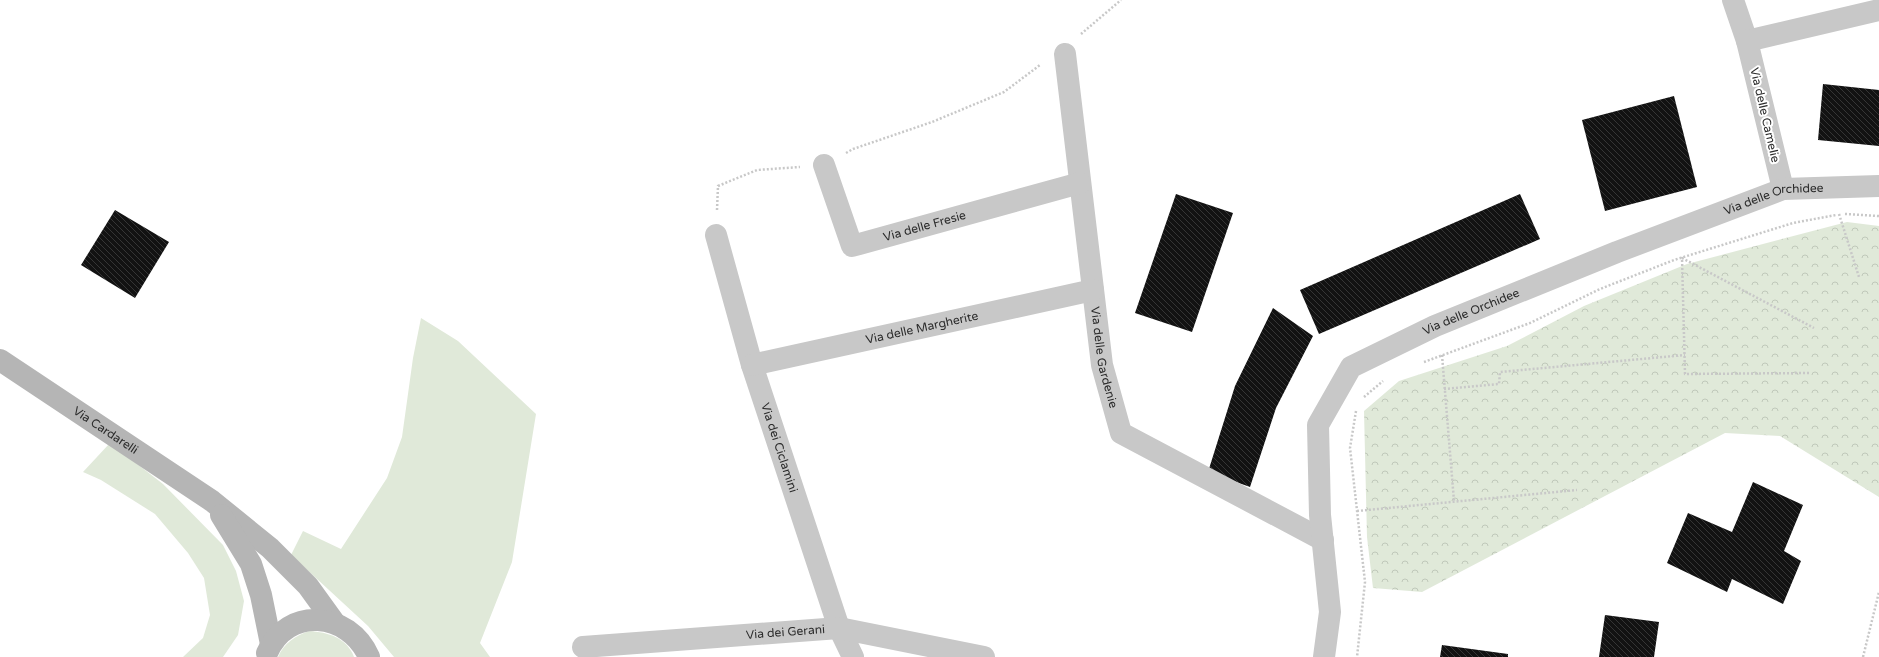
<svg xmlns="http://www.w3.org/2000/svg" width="1879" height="657" font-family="'Varela Round',sans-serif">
  <defs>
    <pattern id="park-crowns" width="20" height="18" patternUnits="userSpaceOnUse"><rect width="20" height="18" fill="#e0e9d9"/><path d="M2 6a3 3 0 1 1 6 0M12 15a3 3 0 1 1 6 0" fill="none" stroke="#c0c8ba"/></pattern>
    <pattern id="building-back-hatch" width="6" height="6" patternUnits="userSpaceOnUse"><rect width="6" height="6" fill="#121212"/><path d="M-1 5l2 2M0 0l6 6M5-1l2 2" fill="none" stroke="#353535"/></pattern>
  </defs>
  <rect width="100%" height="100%" fill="#fff"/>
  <!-- green -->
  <g fill="#e0e9d9">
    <polygon points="421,318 458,341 536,414 512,562 480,643 490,657 394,657 368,626 291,555 303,531 341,549 387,478 402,437 413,358"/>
    <polygon points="110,443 163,484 223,545 236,571 244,601 238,635 223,657 183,657 203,638 210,615 204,578 188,553 155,514 101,480 83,472"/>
    <path d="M309,631C328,632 347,638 354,657H278C284,643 295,636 309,631Z"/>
  </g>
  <!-- park -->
  <polygon fill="url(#park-crowns)" points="1847,222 1879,226 1879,497 1780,436 1725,433 1422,592 1373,588 1367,537 1364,411 1399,381 1507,346 1584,306 1687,264"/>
  <!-- building -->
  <g fill="url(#building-back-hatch)">
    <polygon points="1823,84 1879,90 1879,146 1818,140"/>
    <polygon points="1674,96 1697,187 1605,211 1582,120"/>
    <polygon points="1176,194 1233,213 1192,332 1135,313"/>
    <polygon points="1520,194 1540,239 1319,334 1300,290"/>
    <polygon points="115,210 169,242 135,298 81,265"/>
    <polygon points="1273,308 1313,336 1276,408 1250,487 1208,472 1235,386"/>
    <polygon points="1753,482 1803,505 1784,551 1801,561 1783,604 1732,579 1727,592 1667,563 1688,513 1732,532"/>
    <polygon points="1605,615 1659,622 1654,657 1599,657"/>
    <polygon points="1442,645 1508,654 1508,657 1440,657"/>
  </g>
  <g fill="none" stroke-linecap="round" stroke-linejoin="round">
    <!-- path -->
    <g stroke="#c8c8c8" stroke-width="2.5" stroke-dasharray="2 2" stroke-linecap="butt">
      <polyline points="1081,34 1121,0"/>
      <polyline points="846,153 853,149 932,122 1004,92 1040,65"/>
      <polyline points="717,210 718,186 757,170 800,167"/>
      <polyline points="1839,214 1859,277"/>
      <polyline points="1845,214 1879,216"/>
      <polyline points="1442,355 1454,501"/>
      <polyline points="1424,362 1530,323 1600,289 1674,260 1793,223 1836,215"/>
      <polyline points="1809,373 1685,374 1682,258 1814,328"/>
      <polyline points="1444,389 1499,384 1500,372 1685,355"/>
      <polyline points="1364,397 1383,381"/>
      <polyline points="1356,411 1350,448 1365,582 1357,657"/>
      <polyline points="1357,511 1577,490"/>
      <polyline points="1863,657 1879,592"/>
    </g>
    <!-- street -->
    <g stroke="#c8c8c8" stroke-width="22">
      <polyline points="1733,0 1747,41"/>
      <path id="s1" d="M1065,54L1102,365L1121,433L1323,540"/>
      <path id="s2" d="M824,165L852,246L1080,183"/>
      <polyline points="1783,189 1747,41 1879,10"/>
      <path id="s3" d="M716,235L752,365L839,628L853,657"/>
      <path id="s4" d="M752,365L1093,290"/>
      <path id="s5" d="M583,647L839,628L984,657"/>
      <path id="s6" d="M1324,657L1330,612L1320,515L1318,425L1351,367L1435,326L1617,252L1783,189L1879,186"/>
    </g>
    <!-- secondary -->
    <g stroke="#b5b5b5" stroke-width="22">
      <path id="s7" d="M0,360L212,501L270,548L308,586L334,622"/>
      <polyline points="221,515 251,564 261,595 271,644"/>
      <path d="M267,653C287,606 349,611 369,657"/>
    </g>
  </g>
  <g text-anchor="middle" stroke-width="4" stroke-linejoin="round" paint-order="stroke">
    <!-- street labels -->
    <g font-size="12" fill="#2b2b2b" stroke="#fff">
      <text transform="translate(1765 115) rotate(77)" y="4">Via delle Camelie</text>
      <text dy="4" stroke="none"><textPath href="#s6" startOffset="756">Via delle Orchidee</textPath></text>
      <text dy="4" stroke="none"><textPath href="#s2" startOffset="161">Via delle Fresie</textPath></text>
      <text dy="4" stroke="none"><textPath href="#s6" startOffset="432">Via delle Orchidee</textPath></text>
      <text dy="4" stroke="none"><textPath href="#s4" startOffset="174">Via delle Margherite</textPath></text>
      <text dy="4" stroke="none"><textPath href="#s1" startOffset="306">Via delle Gardenie</textPath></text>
      <text dy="4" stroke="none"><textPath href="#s7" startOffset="127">Via Cardarelli</textPath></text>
      <text dy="4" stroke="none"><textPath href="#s3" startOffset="222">Via dei Ciclamini</textPath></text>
      <text dy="4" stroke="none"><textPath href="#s5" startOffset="203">Via dei Gerani</textPath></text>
    </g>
  </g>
</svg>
